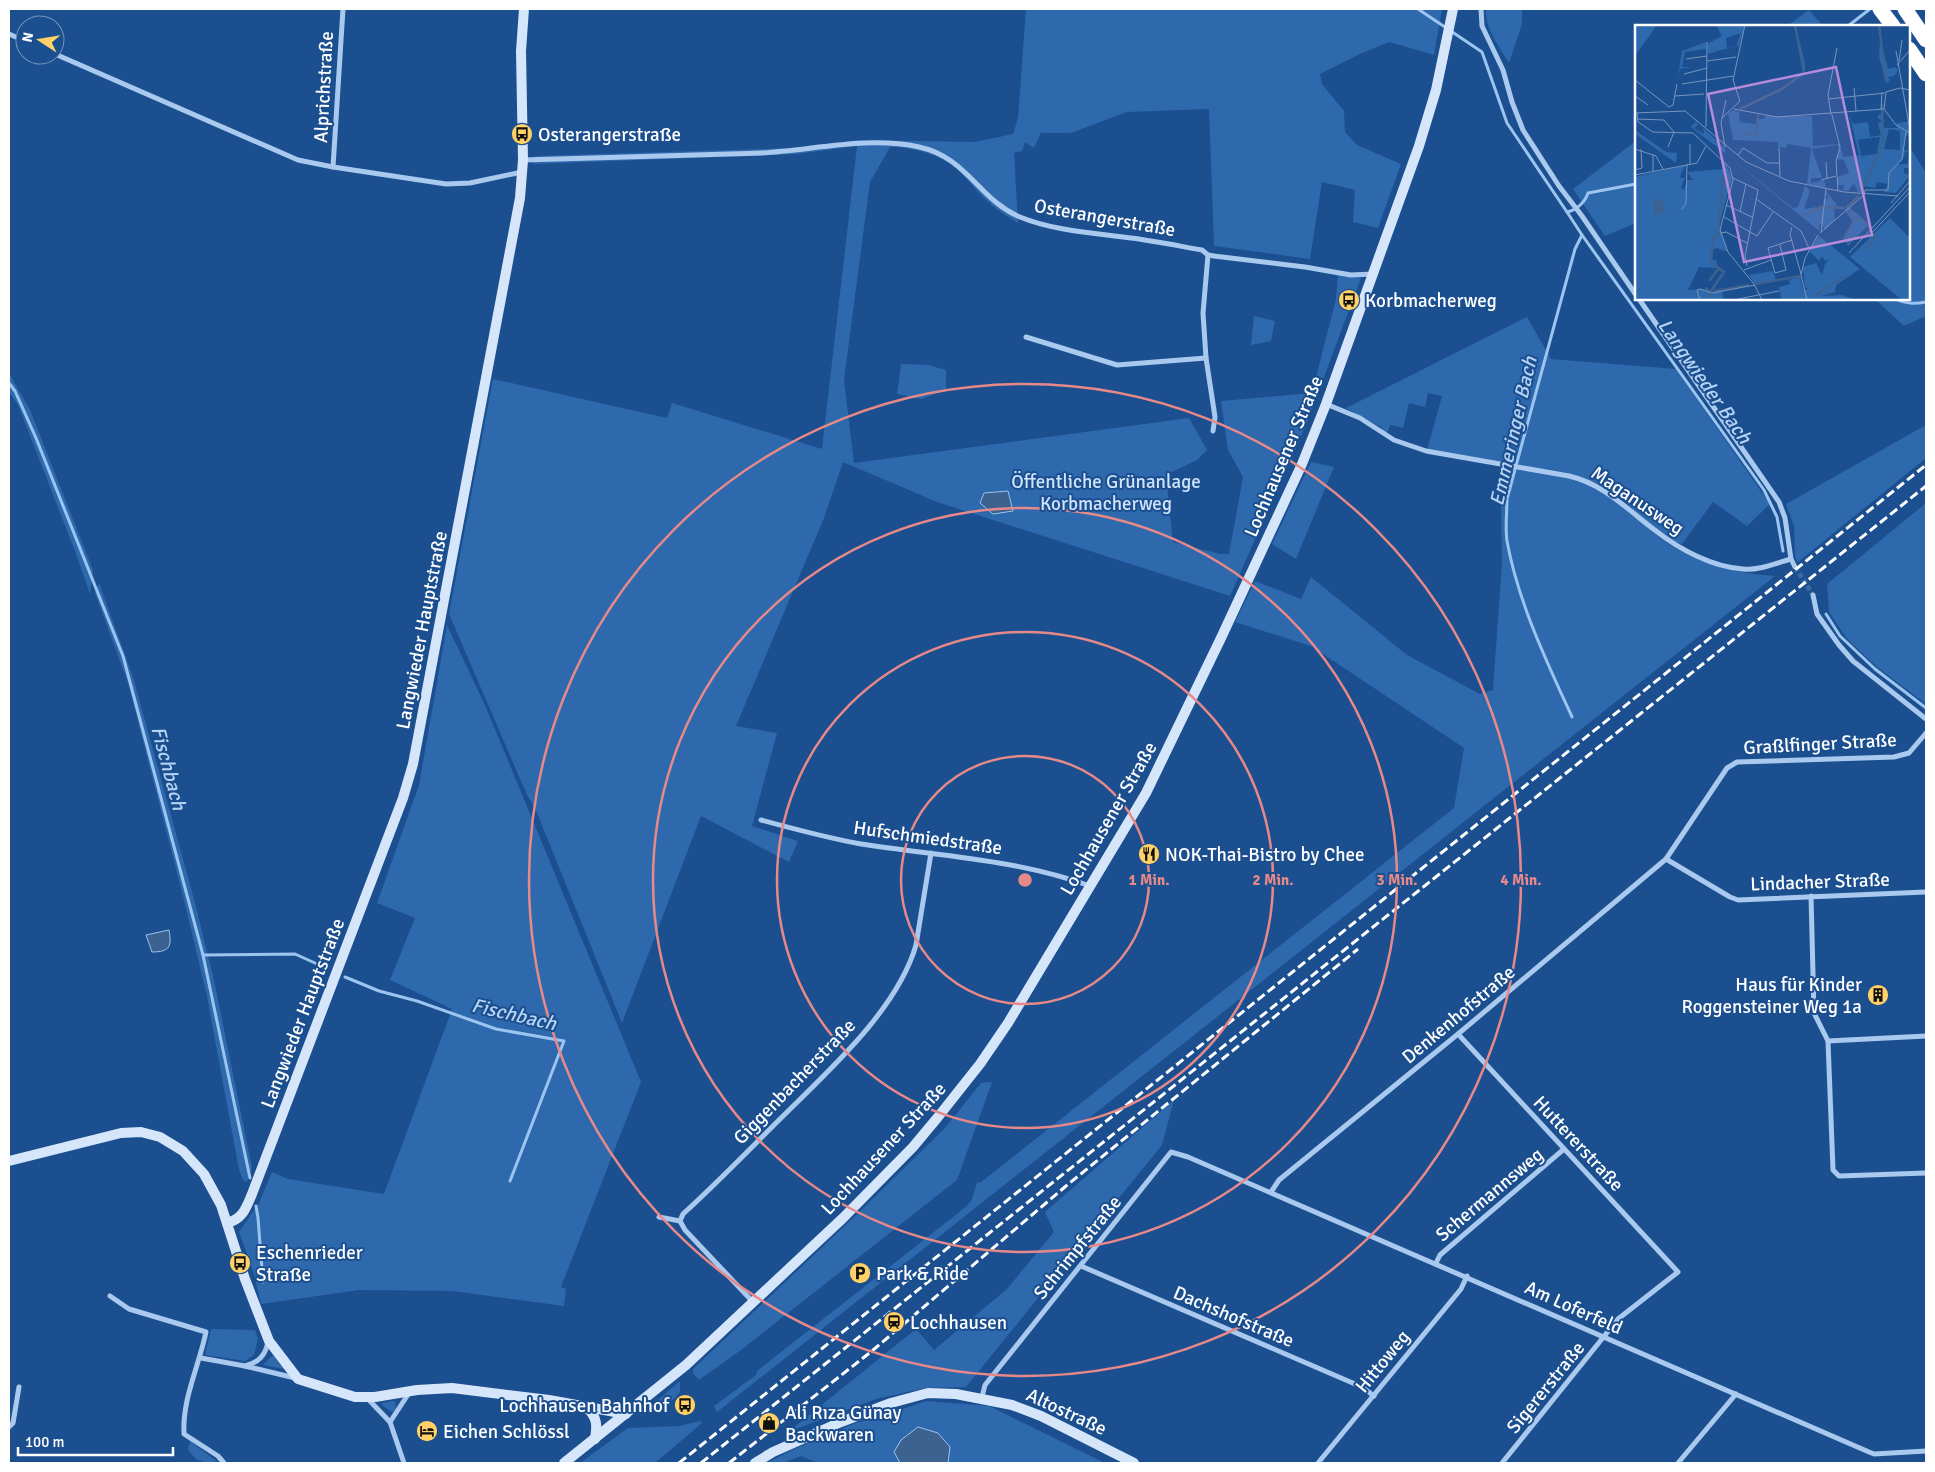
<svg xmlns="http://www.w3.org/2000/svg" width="1935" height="1472" font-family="Signika,sans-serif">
  <rect width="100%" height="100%" fill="#1b4f8f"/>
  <!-- green -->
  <g fill="#2e69ad">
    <path d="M1026,9H1442L1434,55L1389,42L1360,54L1320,74L1322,84L1344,111L1345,132L1357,145L1401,164L1378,228L1353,222L1355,190L1322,182L1310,259L1214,246L1209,109L1127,112L1071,133H1041L1034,148L1025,142L1022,151L1014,153L1018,223C1005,215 994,208 984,198C971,185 959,167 942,159C926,151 907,147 890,147L870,182L844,380L854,463L1189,418L1207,450L1197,460L1166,475L1173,542L1220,554H1229L1243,477L1228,450L1221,401L1312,393L1336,299L1338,274L1361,278L1306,425L1230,596L937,502L843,462L824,518L736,726L777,733L752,826L798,841L789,862L701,816L622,1023L535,808L527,795L449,614L493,379L667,418L672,403L822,449L857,146L797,154L533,164L535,156L797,148L858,140L975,142L1013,134L1018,118Z"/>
    <path d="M1486,9H1522V24L1509,63C1499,46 1485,29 1486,9Z"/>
    <polygon points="1809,10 1823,26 1787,26"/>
    <polygon points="1636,141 1636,223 1605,236 1573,189"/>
    <polygon points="1909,146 1926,173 1926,316 1904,326 1875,299 1909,299"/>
    <polygon points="1254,316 1275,321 1271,341 1251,345"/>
    <path d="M1527,317L1551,359L1676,369L1770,504L1747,526L1713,502L1682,544C1660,538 1636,509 1617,496C1599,483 1578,476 1556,472L1427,450L1442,396L1428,393L1425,407L1409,403L1403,428L1390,425L1387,434L1381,431L1382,428L1346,408Z"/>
    <polygon points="901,364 928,365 946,370 946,390 921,399 897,394"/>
    <polygon points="9,373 30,410 93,570 90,594 75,551 18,405 9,392"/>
    <polygon points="1926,425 1926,458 1798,562 1795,557 1794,526 1786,504"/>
    <polygon points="1311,462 1334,467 1296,559 1272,544"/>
    <path d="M1510,467C1538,473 1569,475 1595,487C1615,497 1632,514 1649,529C1684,560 1729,573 1775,576L717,1412L714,1406L756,1375L757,1371L967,1206L972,1199L977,1182L980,1183L1454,808L1464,748L1311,646L1235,622L1255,581L1301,599L1311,577L1407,655L1480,694L1493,690L1502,562L1501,504Z"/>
    <polygon points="1926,503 1926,704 1877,667 1847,639 1829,612 1827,584"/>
    <polygon points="99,583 133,677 195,903 215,985 252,1168 247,1182 243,1180 239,1170 207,996 183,896 128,683 95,593"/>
    <polygon points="447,625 485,705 641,1082 561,1287 566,1289 564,1306 452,1291 359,1290 261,1304 254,1274 239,1232 259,1203 272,1172 288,1179 384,1194 452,1009 390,980 415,918 377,903 419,785"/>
    <polygon points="992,1082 957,1180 741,1350 699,1380 693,1373 693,1369 852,1219 945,1128 981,1083"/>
    <polygon points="1174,1100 1162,1145 966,1387 926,1388 876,1399 788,1432 916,1329 934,1350 1007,1289 1054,1232 1045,1212"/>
    <polygon points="211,1329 255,1330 258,1339 254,1355 245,1361 205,1355"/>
    <polygon points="273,1355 284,1369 263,1365"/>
    <path d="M680,1381V1392C670,1404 666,1406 650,1407Z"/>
    <polygon points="394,1401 396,1403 395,1410 392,1412 383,1406 382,1403"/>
    <polygon points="926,1401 989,1406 1105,1463 948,1463 950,1447 938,1433 918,1427 895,1452 900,1463 818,1463 801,1456 783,1463 767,1463 794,1449 856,1423 876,1418"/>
    <polygon points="700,1421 702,1423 655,1463 580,1463 628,1428 679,1426"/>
    <polygon points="190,1441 219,1463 203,1463 203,1461 197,1460 188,1450"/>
  </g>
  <!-- water -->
  <g fill="#3c6290" stroke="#9cc4f0">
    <polygon points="1008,491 1013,511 993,514 980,503 984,493"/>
    <path d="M169,930C172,946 170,952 152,952L146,935Z"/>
    <polygon points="918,1427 938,1433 950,1447 948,1463 900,1463 894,1452 901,1440"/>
  </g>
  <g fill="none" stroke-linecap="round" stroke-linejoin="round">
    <!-- stream -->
    <g stroke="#9cc4f0" stroke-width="3">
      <path d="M1418,9L1482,52L1507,123L1567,212C1577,210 1585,202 1588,193L1636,184"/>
      <polyline points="1848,26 1870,9"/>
      <polyline points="1567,212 1582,235 1764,490 1777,517 1783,551"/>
      <path d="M1895,299C1906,304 1914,304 1926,302"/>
      <polyline points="9,383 15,391 36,438 123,656 203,955 250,1178"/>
      <polyline points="1826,614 1840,636 1875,669 1926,708"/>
      <path d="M1572,717C1546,660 1518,602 1507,541C1505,527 1507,512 1507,499L1575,249L1582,235"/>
      <polyline points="203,955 295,954 326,968"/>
      <polyline points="345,977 379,991 417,1001 496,1029 564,1041 510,1181"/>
      <polyline points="256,1206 258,1218 263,1282"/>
    </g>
    <!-- street-tunnel -->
    <polyline stroke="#3d69a0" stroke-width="5" stroke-dasharray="5 2.5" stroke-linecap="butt" points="1795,567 1813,595"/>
    <!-- street -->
    <g stroke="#a9c9ee" stroke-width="5">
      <polyline points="1481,9 1482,26 1503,70 1512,102 1523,130 1559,186 1582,216 1636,295"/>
      <polyline points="9,34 25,41"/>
      <polyline points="55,54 298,160 333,167 446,184 470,183 522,172"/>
      <path d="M523,160C603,157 682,156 761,153C814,150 868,136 919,147C967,157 979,200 1020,217C1054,231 1095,233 1131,238C1155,241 1179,246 1202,250L1208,255L1214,256L1305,267L1351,275L1373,274"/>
      <polyline points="333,167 343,9"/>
      <polyline points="1208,255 1203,313 1206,358 1215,417 1213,431"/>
      <polyline points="1639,299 1779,502 1785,518 1791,559 1795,567"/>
      <polyline points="1026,337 1117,365 1206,358"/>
      <path d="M1326,404L1360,418L1394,440L1426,451L1569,476C1604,484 1628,510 1656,531C1679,549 1712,567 1743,569C1758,571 1776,563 1791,559"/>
      <polyline points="1813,595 1817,614 1839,645 1853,661 1926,719"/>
      <path d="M761,820C794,829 827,838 861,844C938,856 1016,859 1090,886"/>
      <polyline points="1666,859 1730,897 1738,900 1926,892"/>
      <polyline points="1811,896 1814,1013 1828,1041 1833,1170 1839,1176 1926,1173"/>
      <polyline points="1458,1034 1678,1272 1618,1319 1502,1463"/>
      <polyline points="1828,1041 1926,1036"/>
      <polyline points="1271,1192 1279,1180 1458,1034 1666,859 1727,768 1737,762 1894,757 1909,753 1926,733"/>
      <polyline points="659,1217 680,1221"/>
      <polyline points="1436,1263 1440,1255 1564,1149"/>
      <polyline points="1081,1266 1362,1387 1374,1396"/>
      <path d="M110,1296L129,1309L206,1332C199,1366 182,1399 184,1434L218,1456L224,1463"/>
      <path d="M753,1302L685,1230L680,1221L683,1214C716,1184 747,1152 779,1120C826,1073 897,1011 916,945L931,853"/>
      <polyline points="201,1358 245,1366 295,1378"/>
      <path d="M245,1366C259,1362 265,1356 268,1342"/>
      <polyline points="982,1397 985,1385 1171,1152 1188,1157 1869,1452 1874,1454 1926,1451"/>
      <polyline points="367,1398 390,1422 404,1463"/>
      <polyline points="390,1422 409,1393"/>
      <polyline points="9,1427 13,1423 19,1387"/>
      <polyline points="1318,1463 1461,1289 1467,1276"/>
      <polyline points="1678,1463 1736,1394"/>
    </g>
    <!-- secondary -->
    <g stroke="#d6e6fa" stroke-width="10">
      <polyline points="9,1161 121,1133 141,1132 160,1137 183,1151 204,1174 221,1205 245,1279 269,1341 298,1379 355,1397 375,1397 417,1390 452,1388 549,1400 626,1414"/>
      <path d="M227,1223C243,1219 246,1208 252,1194L403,798L413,764L520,198L523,160L521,51L524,9"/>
      <path d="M587,1408C598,1418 597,1426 595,1439"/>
      <polyline points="564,1463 686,1365 843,1218 913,1147 938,1117 980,1064 1008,1023 1146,793 1221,638 1302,464 1326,404 1419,146 1436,90 1453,9"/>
      <polyline points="755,1463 773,1452 841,1422 891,1403 928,1393 956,1394 1012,1405 1041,1416 1134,1463"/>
    </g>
    <!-- highway -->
    <g stroke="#fff" stroke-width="15">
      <polyline points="1880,9 1893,26"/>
      <polyline points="1905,9 1926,40"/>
      <polyline points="1909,49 1926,74"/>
    </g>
    <!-- rail -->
    <g stroke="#fff" stroke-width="3" stroke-dasharray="9 4" stroke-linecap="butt">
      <polyline points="679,1463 1926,465"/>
      <polyline points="701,1463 1926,486"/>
      <polyline points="729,1463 872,1351 1066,1186 1358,949"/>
    </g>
  </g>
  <!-- distance rings -->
  <g fill="none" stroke="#e88989" stroke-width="2.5">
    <circle cx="1025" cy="880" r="124"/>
    <circle cx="1025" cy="880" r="248"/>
    <circle cx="1025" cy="880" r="372"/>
    <circle cx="1025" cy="880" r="496"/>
  </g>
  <!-- icons -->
  <defs>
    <g id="bus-disc" transform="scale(1.125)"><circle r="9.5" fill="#ffd166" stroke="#1b4f8f"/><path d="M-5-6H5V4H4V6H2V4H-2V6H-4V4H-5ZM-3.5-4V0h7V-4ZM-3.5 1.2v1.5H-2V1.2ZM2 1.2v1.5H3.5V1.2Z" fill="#111"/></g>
    <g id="restaurant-disc" transform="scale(1.125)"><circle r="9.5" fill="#ffd166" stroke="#1b4f8f"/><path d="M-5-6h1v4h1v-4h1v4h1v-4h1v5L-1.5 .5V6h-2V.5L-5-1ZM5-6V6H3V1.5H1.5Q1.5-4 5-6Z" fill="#111"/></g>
    <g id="building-disc" transform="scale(1.125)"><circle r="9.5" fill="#ffd166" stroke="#1b4f8f"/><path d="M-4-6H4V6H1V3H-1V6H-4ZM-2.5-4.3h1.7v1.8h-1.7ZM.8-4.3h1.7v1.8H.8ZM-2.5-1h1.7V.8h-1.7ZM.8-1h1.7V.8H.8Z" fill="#111"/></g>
    <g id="parking-disc" transform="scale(1.125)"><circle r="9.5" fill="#ffd166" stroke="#1b4f8f"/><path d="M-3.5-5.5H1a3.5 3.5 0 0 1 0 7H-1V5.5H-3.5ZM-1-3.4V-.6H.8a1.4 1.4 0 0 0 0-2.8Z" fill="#111"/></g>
    <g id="station-disc" transform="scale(1.125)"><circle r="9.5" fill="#ffd166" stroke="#1b4f8f"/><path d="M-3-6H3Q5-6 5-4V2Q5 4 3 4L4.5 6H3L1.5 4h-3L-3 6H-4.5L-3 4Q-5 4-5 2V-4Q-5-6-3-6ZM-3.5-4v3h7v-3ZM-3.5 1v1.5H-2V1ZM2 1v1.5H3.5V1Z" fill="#111"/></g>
    <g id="shop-disc" transform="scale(1.125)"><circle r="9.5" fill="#ffd166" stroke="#1b4f8f"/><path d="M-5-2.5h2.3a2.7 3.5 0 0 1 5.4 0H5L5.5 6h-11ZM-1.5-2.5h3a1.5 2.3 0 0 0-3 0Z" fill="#111"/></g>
    <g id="hotel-disc" transform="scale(1.125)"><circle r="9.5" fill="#ffd166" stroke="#1b4f8f"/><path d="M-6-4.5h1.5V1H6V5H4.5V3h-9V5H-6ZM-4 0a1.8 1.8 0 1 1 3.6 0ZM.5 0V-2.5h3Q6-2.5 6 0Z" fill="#111"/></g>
  </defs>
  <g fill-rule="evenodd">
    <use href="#bus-disc" x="522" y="134"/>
    <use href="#bus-disc" x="1349" y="300"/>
    <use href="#restaurant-disc" x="1149" y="854"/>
    <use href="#building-disc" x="1878" y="995"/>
    <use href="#bus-disc" x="240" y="1263"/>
    <use href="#parking-disc" x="860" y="1273"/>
    <use href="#station-disc" x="894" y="1322"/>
    <use href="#bus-disc" x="685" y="1405"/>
    <use href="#shop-disc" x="769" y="1423"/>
    <use href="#hotel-disc" x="427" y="1431"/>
  </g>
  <g text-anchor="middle" stroke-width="4" stroke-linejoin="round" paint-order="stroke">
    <!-- street labels -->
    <g font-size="19" fill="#fff" stroke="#1b4f8f">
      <text transform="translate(323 87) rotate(-87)" y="7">Alprichstraße</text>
      <text transform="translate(1105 217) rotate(10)" y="7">Osterangerstraße</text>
      <text transform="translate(1283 456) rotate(-67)" y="7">Lochhausener Straße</text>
      <text transform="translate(1638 500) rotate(34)" y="7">Maganusweg</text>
      <text transform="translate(421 630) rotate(-79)" y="7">Langwieder Hauptstraße</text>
      <text transform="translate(1820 743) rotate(-3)" y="7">Graßlfinger Straße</text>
      <text transform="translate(1108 818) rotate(-60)" y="7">Lochhausener Straße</text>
      <text transform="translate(928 837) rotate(8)" y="7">Hufschmiedstraße</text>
      <text transform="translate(1820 881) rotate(-2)" y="7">Lindacher Straße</text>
      <text transform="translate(302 1013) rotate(-69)" y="7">Langwieder Hauptstraße</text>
      <text transform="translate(1458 1014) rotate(-40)" y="7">Denkenhofstraße</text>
      <text transform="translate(794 1081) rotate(-46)" y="7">Giggenbacherstraße</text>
      <text transform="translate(1579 1143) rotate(47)" y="7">Huttererstraße</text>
      <text transform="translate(883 1148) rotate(-47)" y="7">Lochhausener Straße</text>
      <text transform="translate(1489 1194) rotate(-40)" y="7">Schermannsweg</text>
      <text transform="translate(1077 1247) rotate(-51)" y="7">Schrimpfstraße</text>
      <text transform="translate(1574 1307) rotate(24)" y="7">Am Loferfeld</text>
      <text transform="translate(1234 1316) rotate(23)" y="7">Dachshofstraße</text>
      <text transform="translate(1382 1361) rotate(-51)" y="7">Hittoweg</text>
      <text transform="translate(1545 1387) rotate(-51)" y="7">Sigererstraße</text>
      <text transform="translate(1067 1411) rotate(25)" y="7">Altostraße</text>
    </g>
    <!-- poi labels -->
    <g font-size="19" fill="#fff" stroke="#1b4f8f" text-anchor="start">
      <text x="538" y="141">Osterangerstraße</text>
      <text x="1365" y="307">Korbmacherweg</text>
      <text x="1165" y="861">NOK-Thai-Bistro by Chee</text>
      <text x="1862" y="991" text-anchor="end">Haus für Kinder<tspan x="1862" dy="22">Roggensteiner Weg 1a</tspan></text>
      <text x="256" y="1259">Eschenrieder<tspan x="256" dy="22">Straße</tspan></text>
      <text x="876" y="1280">Park &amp; Ride</text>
      <text x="910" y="1329">Lochhausen</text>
      <text x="669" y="1412" text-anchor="end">Lochhausen Bahnhof</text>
      <text x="785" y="1419">Ali Rıza Günay<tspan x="785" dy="22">Backwaren</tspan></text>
      <text x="443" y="1438">Eichen Schlössl</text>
    </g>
    <!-- park labels -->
    <g font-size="19" fill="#cfe3fa" stroke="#1b4f8f">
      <text x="1106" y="488">Öffentliche Grünanlage<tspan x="1106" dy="22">Korbmacherweg</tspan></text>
    </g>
    <!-- water labels -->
    <g font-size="20" font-style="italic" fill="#b5d3f5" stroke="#1b4f8f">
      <text transform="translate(1705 381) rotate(55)" y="7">Langwieder Bach</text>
      <text transform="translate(1513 431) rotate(-77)" y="7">Emmeringer Bach</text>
      <text transform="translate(169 768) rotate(75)" y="7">Fischbach</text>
      <text transform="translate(514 1014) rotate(13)" y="7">Fischbach</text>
    </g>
  </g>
  <!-- overview -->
  <g transform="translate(1635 25)">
    <rect width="275" height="275" fill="#1b4f8f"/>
    <path d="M0,0H22L0,31ZM81,0H110L103,24V20L73,29L72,19L87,11ZM106,8L101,21L92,24L91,13ZM160,0L170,38V44L169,49L145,66L105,85L144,65L169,48ZM245,16L253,44L261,42L263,46L259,51L253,52L255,55L251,58L244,31ZM71,17V24L50,27L47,42H56L45,44L42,58L47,26ZM247,67L248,103H263L260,99L275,96V110L270,111L269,125L275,126L270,127L268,135L263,139H273V135H275V143H269V148L275,150L261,168L249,167L253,159L242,157L240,163L229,161L227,167H223L219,158L213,166L207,165L210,160H203L202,152L214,148L209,135L201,134L205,122L201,120L177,124L187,153H176V158L189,155L191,163L202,165L172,159L176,123L152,119V123L144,122L143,126V117L98,115L93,88L99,85L104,87L105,97L122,99L123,94H129L130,91H177L178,121L205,119L208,132L224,130L214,88L218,99L233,97L235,112L246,110L243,99L248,95L243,94V90L247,89ZM254,104L265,106V125L249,124ZM245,112L242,129L226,131L223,115L235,113L236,117V113ZM61,96L63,100L59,103L69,109L68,103L89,122L91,129L56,102ZM0,105L31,127L42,128L41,138L0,109ZM92,130L158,183L163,182L170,160L175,166L169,184L189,181L188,174H193L191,166L202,180L199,183L200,194L190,205L185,198L184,206ZM90,138L97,153L84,200L93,227L81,223L78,225L77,235H81L83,243L64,242L53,265L68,264L77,268L87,266L89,275H0V152L51,140L46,148L45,153H50L46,162L49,165L52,155H58L52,147L88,144ZM214,182L234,199L213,221L208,213L218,197L210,185ZM255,193L275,213V275H267L215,232ZM184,211L225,244L201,260L200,267L186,271L207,270L221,275H146L144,262L155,259L154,255L165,252L168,264L170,265L175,262L170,263L168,242L181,238L187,250L190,239L195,233L190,236L187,231L184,236L174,226ZM138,246L141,255L120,259L114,250Z" fill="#2e69ad" fill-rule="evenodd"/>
    <path d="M25,173L31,187L20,191L19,176Z" fill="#3c6290"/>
    <path fill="none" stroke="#3c6290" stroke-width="2.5" d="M244,0L251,56M105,84L147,64L169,48L160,0M108,108L121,110L123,90M226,167L248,119L247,79M224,171L212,182L218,192L229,196L234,203M168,191L186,182L210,183M214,220L210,212L219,195M230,225L240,213L239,208M74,256L84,243M121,259L166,251M70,263L75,266L77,275M76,266L89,247L76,237L78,213L83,210L88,150M79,266L114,260M180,271L209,251"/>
    <path fill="none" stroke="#7695bc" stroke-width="1" d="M261,26L275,105M51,34L72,31M72,36L101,32M264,36L267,15M262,40L275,25M49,49L72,43M0,55L34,82L38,80L42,59M47,59L98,51M219,63L221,86M0,71L13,80M40,71L69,69M193,74L250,68M99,84L142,92L249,84M246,84L247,67M249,84L251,67L265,63L275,65M249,84L261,100L275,108M0,88L50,86L111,137L154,156L209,167L263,171M2,88L3,97L18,107L58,108L95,143L98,155L85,205L93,227L119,259L127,275M196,90L193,70L202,23M197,90L205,122L201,136L203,166M87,93L105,76L98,55L110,0M2,94L29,95L39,107M71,102L72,17M55,119V139M33,122L39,107M90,122L86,98L91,75M144,123L145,151M0,124L21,131L28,144M18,129V147M103,130L108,123L132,138H144M191,137L192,153M0,145L7,143L6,124M0,150L62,138L71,121M98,153L123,165L110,231L112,241M186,155L201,151M121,174L166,206L174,223M256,178L275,156M91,180L117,192M47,184L51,178L52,139M105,187L111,159M89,192L122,211L138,187M157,202L155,209L166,249M186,207L191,164M86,208L91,207L112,218M185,208L229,170L230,165H253L254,148L267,134L271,107M234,211L275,167M145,220L151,245L140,248L133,223L157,215M214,228L275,162M109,245L136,235M103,274L144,266M65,275L62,265L65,264L77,268L120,260M172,275L166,250L170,233L183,210"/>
    <path fill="#b68bdc" fill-opacity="0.15" stroke="#b68bdc" stroke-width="2.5" d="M201,42L237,210L109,237L73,69Z"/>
    <rect width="275" height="275" fill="none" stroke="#fff" stroke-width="2.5"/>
  </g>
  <circle cx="1025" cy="880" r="8" fill="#e88989" stroke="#1b4f8f" stroke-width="2.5"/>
  <g font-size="15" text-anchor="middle" font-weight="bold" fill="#e88989" stroke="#1b4f8f" stroke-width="4" stroke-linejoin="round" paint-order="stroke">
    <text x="1149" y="885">1 Min.</text>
    <text x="1273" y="885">2 Min.</text>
    <text x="1397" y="885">3 Min.</text>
    <text x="1521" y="885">4 Min.</text>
  </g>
  <!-- border -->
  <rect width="1935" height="1472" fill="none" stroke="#ffffff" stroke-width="20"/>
  <!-- north arrow -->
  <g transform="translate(40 40) rotate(282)"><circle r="24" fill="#1b4f8f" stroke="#7695bc"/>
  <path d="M0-4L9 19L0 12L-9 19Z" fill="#ffd166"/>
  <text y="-8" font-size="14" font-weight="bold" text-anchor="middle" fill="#ffffff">N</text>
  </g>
  <!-- scale -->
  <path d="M18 1447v8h155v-8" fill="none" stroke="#ffffff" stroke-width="2.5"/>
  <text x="25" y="1447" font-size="15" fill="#ffffff" stroke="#1b4f8f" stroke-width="4" paint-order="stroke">100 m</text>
</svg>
